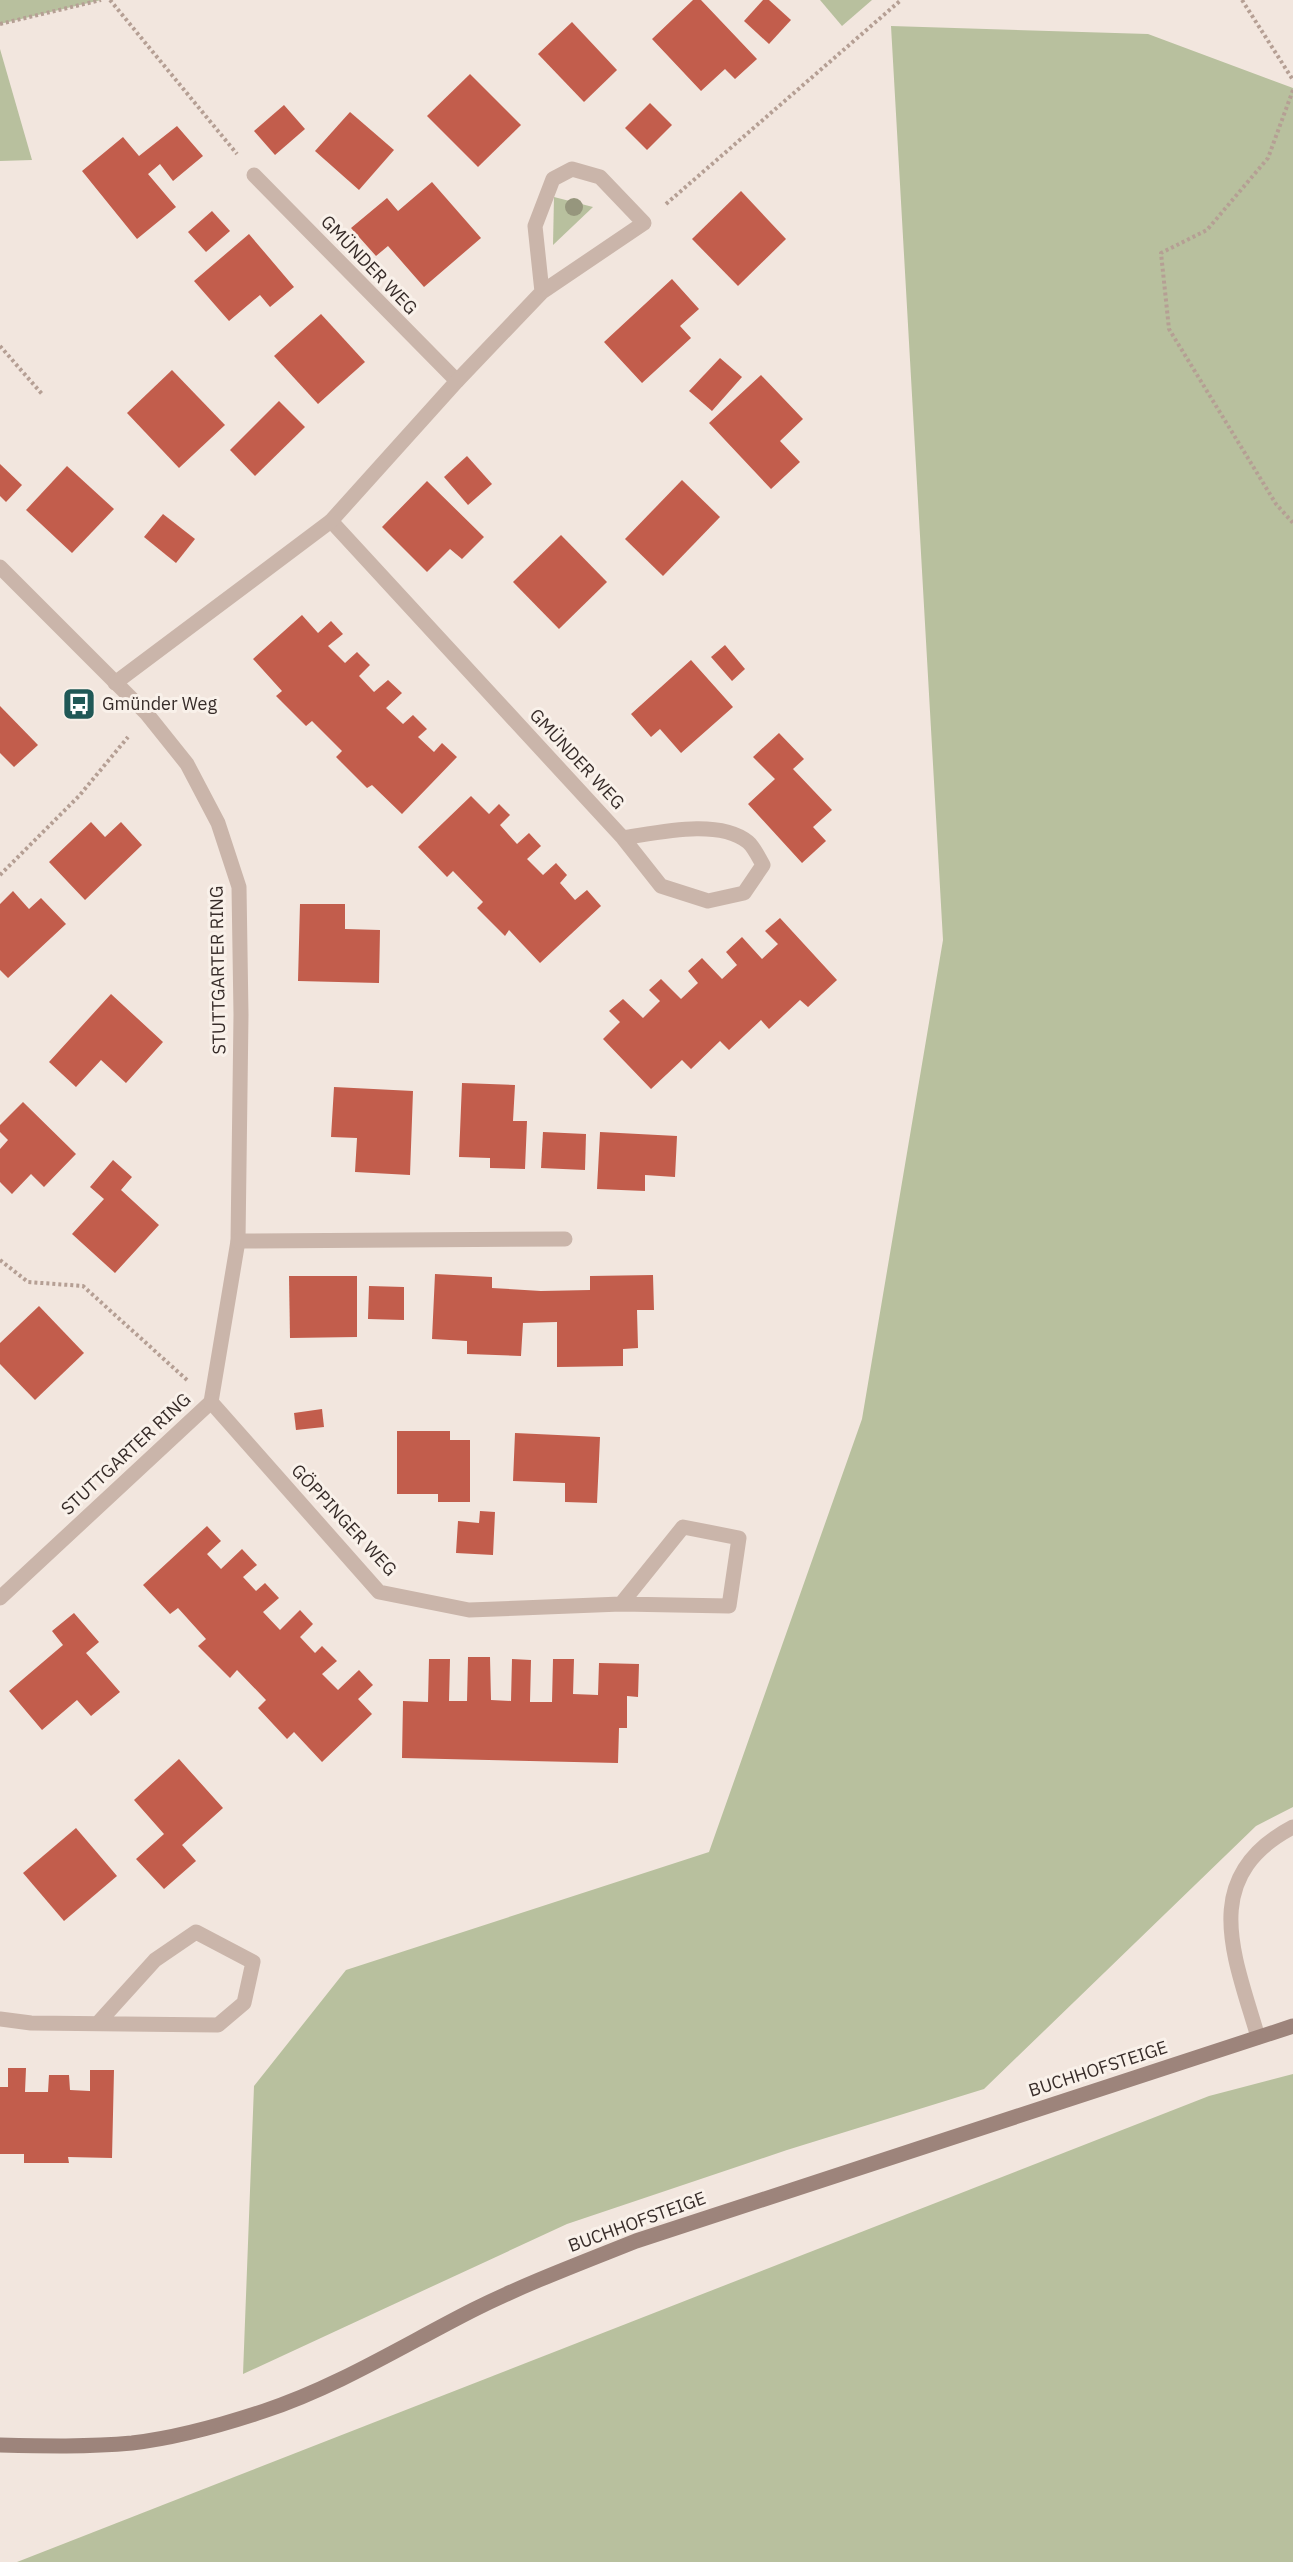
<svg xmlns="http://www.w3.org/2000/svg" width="1293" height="2562" font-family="'IBM Plex Sans',sans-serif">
  <rect width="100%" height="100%" fill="#f2e6de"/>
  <!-- green -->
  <g fill="#b8c09e">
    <polygon points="0,0 101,0 0,24"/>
    <polygon points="820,0 872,0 842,26"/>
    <polygon points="891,26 1148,34 1293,88 1293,1807 1256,1826 984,2089 787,2150 567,2224 243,2374 254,2086 346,1970 709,1852 862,1419 943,940"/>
    <polygon points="0,49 32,160 0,161"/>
    <polygon points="554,197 593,207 553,245"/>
    <polygon points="1293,2074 1293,2562 17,2562 1209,2096"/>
  </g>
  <!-- building -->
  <g fill="#c25d4c">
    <polygon points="693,0 701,0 757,59 735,79 725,69 701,91 652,39"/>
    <polygon points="763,0 769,0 791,20 769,44 744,21"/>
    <polygon points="572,22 617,70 584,102 538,54"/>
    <polygon points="470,74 521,125 478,167 427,116"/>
    <polygon points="650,103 672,125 647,150 625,128"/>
    <polygon points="284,105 305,129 275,155 254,131"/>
    <polygon points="350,112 394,150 359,190 315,151"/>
    <polygon points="177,126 203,156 173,181 160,164 148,174 176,207 137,239 82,171 123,137 139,156"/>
    <polygon points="432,182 481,238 424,287 388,246 376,256 351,228 387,198 398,211"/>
    <polygon points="741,191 786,239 738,286 692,239"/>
    <polygon points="212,211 230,231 206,252 188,232"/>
    <polygon points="249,234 294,287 270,307 260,295 229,321 194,281"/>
    <polygon points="672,279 699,309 680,326 691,338 642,383 604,342"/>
    <polygon points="321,314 365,362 318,404 274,356"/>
    <polygon points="720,358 742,377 712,411 689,391"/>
    <polygon points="172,370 225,425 179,468 127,413"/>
    <polygon points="761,375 803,419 780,441 800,462 771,489 709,423"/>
    <polygon points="279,401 305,427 255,476 230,450"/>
    <polygon points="467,456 492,484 468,505 444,477"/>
    <polygon points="0,464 22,485 6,502 0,496"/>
    <polygon points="67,466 114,509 72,553 26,510"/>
    <polygon points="682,480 720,517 663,576 625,539"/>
    <polygon points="427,481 484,537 462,559 450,549 427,572 382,527"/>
    <polygon points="163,514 195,539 176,563 144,537"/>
    <polygon points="561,535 607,582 559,629 513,582"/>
    <polygon points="302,615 318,633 331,621 343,634 328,646 345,663 357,652 370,665 359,676 374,692 388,680 402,693 386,708 403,724 413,715 427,729 418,737 434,752 442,743 457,757 402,814 372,785 367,788 336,757 342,751 312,721 306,726 276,696 282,691 253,659"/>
    <polygon points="725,645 745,669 732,681 711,657"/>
    <polygon points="691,660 733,707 681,753 660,729 651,737 631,714"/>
    <polygon points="0,706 38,745 14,767 0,753"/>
    <polygon points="779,733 804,759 793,769 832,810 813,827 826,841 802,863 748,804 775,779 753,757"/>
    <polygon points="471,796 489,814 499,804 510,815 500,825 517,844 529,833 541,846 527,859 543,875 556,863 567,875 560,883 575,900 587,890 601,906 540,963 509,930 505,936 477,908 483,902 453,871 447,877 418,847"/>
    <polygon points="91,822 105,837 121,822 142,845 85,900 49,862"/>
    <polygon points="13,891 29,909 41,898 66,924 8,978 0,970 0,904"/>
    <polygon points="300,904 345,904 345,929 380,930 379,983 298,981"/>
    <polygon points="780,918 837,980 808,1007 800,1000 769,1029 761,1020 729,1050 720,1041 691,1069 682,1060 651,1089 603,1039 620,1022 609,1011 623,999 643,1018 660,1001 649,990 661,979 681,999 698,983 688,971 702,958 722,979 737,965 726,952 742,937 762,959 778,944 765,931"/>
    <polygon points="111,994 163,1042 126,1083 101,1060 76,1087 49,1062"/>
    <polygon points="462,1083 515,1085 513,1121 527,1121 525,1169 490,1168 490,1158 459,1157"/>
    <polygon points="334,1087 413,1091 410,1175 355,1172 357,1138 331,1137"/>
    <polygon points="23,1102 76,1154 44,1187 31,1174 12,1194 0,1182 0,1149 8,1140 0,1132 0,1125"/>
    <polygon points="543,1132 586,1134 585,1170 541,1168"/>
    <polygon points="600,1132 677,1136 675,1177 645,1175 645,1191 597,1189"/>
    <polygon points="113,1160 132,1177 121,1190 159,1225 115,1273 72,1234 104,1199 90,1187"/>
    <polygon points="435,1274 492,1277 492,1288 541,1291 590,1290 590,1276 653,1275 654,1310 637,1310 638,1348 623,1349 623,1366 557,1367 557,1322 523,1323 521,1356 467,1354 467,1341 432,1339"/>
    <polygon points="289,1276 357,1276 357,1337 290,1338"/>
    <polygon points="369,1286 404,1287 404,1320 368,1319"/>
    <polygon points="39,1306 84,1353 35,1400 0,1364 0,1343"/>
    <polygon points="322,1409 324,1427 296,1430 294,1413"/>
    <polygon points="397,1431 450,1431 450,1440 470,1440 470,1502 438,1502 438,1494 397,1494"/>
    <polygon points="515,1433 600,1437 597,1503 565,1502 565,1483 513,1481"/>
    <polygon points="480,1511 495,1512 493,1555 456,1553 458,1521 479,1523"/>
    <polygon points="207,1526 221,1541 207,1554 221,1569 242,1549 257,1565 243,1577 256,1591 265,1583 279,1598 263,1612 280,1630 300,1610 313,1624 300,1637 315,1653 322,1646 337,1661 322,1674 338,1690 359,1670 373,1685 358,1699 372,1714 322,1762 294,1732 287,1739 258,1708 266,1700 237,1670 230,1678 198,1646 206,1639 178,1608 170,1614 143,1585"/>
    <polygon points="74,1613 99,1642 86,1653 120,1692 91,1716 77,1700 42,1730 9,1691 63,1645 52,1631"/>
    <polygon points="468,1657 490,1657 491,1700 511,1701 512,1659 531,1660 530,1702 552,1702 553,1659 574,1659 573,1694 598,1695 599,1663 639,1664 638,1697 627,1696 627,1728 619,1728 618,1763 402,1758 403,1701 428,1702 429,1659 450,1659 449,1701 467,1701"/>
    <polygon points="179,1759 223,1808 182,1845 196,1861 164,1889 136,1859 164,1834 134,1800"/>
    <polygon points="76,1828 117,1876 64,1921 23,1873"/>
    <polygon points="8,2068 26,2068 25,2092 48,2092 49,2075 69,2075 70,2090 90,2091 90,2070 114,2070 112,2158 68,2157 69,2163 24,2163 24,2154 0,2154 0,2087 8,2087"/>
  </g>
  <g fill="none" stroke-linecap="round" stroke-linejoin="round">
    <!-- path -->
    <g stroke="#b59f94" stroke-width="4" stroke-dasharray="3 3" stroke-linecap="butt">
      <polyline points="110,0 237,154"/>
      <polyline points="1242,0 1293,80"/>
      <polyline points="0,24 101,0"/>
      <polyline points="1293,90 1268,158 1207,230 1161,253 1169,329 1276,504 1293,523"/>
      <polyline points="666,204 901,0"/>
      <polyline points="0,346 42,394"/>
      <polyline points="0,875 79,796 128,737"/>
      <polyline points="0,1260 28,1282 83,1286 187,1380"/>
    </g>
    <!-- street -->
    <g stroke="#cab5aa" stroke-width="15">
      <polyline points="254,175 457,381"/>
      <path d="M331,521L623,838L661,886L708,901L744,893L763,865C759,858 754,847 748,842C718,818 657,833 623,838"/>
      <polyline points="0,567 147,714 187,764 218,823 239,887 241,1015 238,1241 211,1402 0,1598"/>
      <polyline points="115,683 331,521 457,381 542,292 535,226 553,179 572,169 600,177 644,223 542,292"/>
      <polyline points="238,1241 565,1239"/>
      <polyline points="211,1402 379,1592 469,1610 621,1604 729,1606 739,1538 683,1527 621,1604"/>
      <polyline points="0,2019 31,2023 218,2025 244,2003 253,1962 196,1932 155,1960 98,2023"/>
      <path d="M1258,2037C1234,1955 1198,1877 1293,1827"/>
    </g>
    <!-- secondary -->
    <path stroke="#9d847b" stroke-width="15" d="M0,2445C44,2446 88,2447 132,2443C175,2438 222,2425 264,2411C337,2387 404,2345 473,2310C525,2284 581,2263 636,2241L1293,2026"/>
  </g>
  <!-- trees -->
  <circle fill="#96967d" cx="574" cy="207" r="9"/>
  <!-- icons -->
  <defs>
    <g id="bus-square" transform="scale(1.725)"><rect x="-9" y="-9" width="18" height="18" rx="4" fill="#205856" stroke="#f9f1ea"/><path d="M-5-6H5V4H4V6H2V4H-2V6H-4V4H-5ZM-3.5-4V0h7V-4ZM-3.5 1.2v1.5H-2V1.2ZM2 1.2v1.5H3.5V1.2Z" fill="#fff"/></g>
  </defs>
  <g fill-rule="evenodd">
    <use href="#bus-square" x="79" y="704"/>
  </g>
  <g text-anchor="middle" stroke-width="6" stroke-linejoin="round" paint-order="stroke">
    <!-- street labels -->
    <g font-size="18" fill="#372c29" stroke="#f9f1ea">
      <text transform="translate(369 265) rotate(46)" y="6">GMÜNDER WEG</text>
      <text transform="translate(577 759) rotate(47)" y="6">GMÜNDER WEG</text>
      <text transform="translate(218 970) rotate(-91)" y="6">STUTTGARTER RING</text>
      <text transform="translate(126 1454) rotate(-43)" y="6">STUTTGARTER RING</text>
      <text transform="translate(344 1520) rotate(47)" y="6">GÖPPINGER WEG</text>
      <text transform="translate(1098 2069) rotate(-18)" y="6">BUCHHOFSTEIGE</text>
      <text transform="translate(637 2222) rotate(-20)" y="6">BUCHHOFSTEIGE</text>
    </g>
    <!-- poi labels -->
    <g font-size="18" fill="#372c29" stroke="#f9f1ea" text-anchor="start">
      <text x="102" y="710">Gmünder Weg</text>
    </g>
  </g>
</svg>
